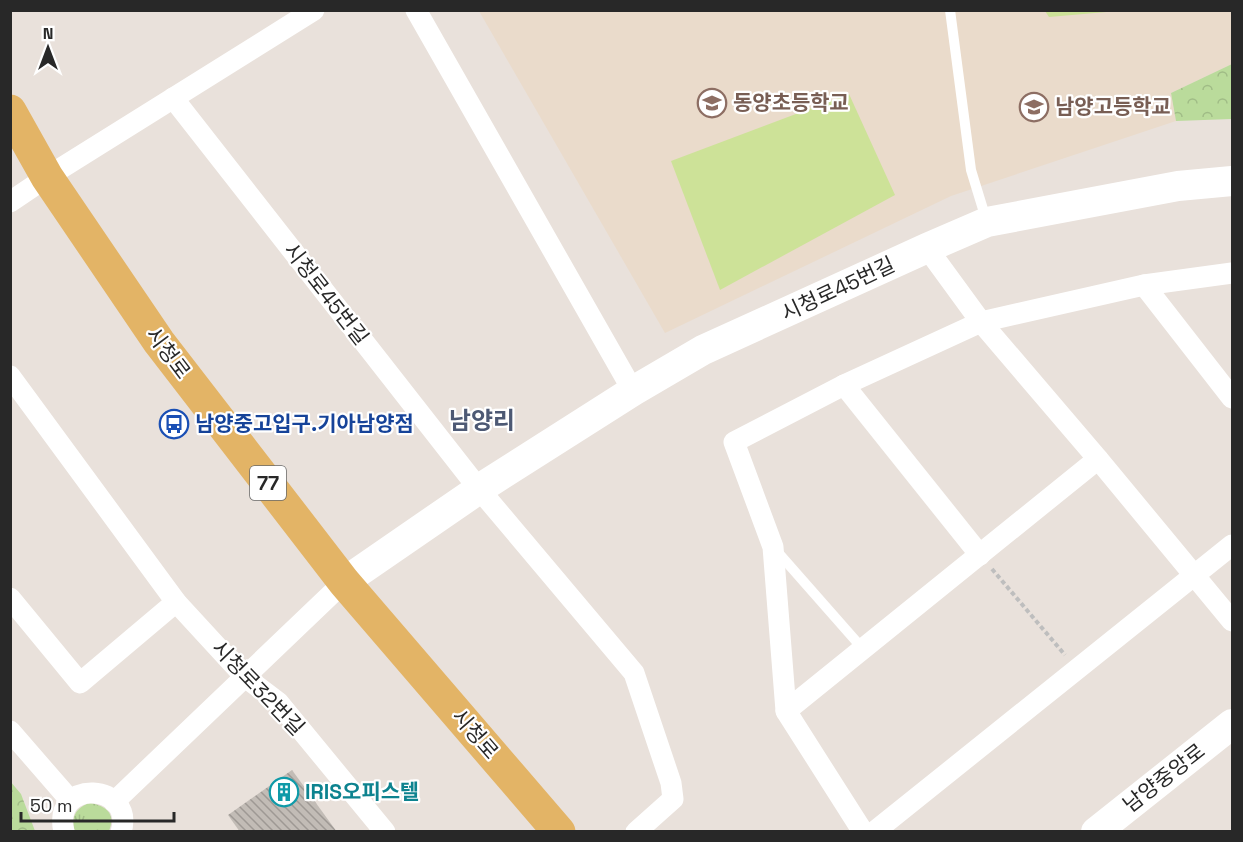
<svg xmlns="http://www.w3.org/2000/svg" width="1243" height="842" font-family="'Space Grotesk','Noto Sans KR',sans-serif">
  <defs>
    <pattern id="grass-tufts" width="24" height="20" patternUnits="userSpaceOnUse" patternTransform="scale(1.5)"><rect width="24" height="20" fill="#badb9b"/><path d="M3 7l-1-3M5 7V3M7 7l1-3M15 17l-1-3M17 17v-4M19 17l1-3" fill="none" stroke="#a0bc86"/></pattern>
    <pattern id="forest-crowns" width="20" height="18" patternUnits="userSpaceOnUse" patternTransform="scale(1.5)"><rect width="20" height="18" fill="#badb9b"/><path d="M2 6a3 3 0 1 1 6 0M12 15a3 3 0 1 1 6 0" fill="none" stroke="#a0bc86"/></pattern>
    <pattern id="building-back-hatch" width="6" height="6" patternUnits="userSpaceOnUse" patternTransform="scale(1.5)"><rect width="6" height="6" fill="#c2bcb6"/><path d="M-1 5l2 2M0 0l6 6M5-1l2 2" fill="none" stroke="#9e9994"/></pattern>
  </defs>
  <rect width="100%" height="100%" fill="#e9e1db"/>
  <!-- education -->
  <polygon fill="#eadbcb" points="479,11 1232,11 1232,64 1171,93 1176,121 951,196 665,333"/>
  <!-- grass -->
  <path fill="url(#grass-tufts)" d="M90,803C106,806 116,813 109,831H75C70,818 76,807 90,803Z"/>
  <!-- forest -->
  <g fill="url(#forest-crowns)">
    <polygon points="1232,64 1232,119 1176,121 1171,93"/>
    <polygon points="10,781 21,794 35,831 11,831"/>
  </g>
  <!-- pitch -->
  <g fill="#cde298">
    <polygon points="1045,11 1118,11 1049,17"/>
    <polygon points="849,94 895,195 720,290 671,161"/>
  </g>
  <!-- building -->
  <polygon fill="url(#building-back-hatch)" points="292,770 337,832 240,832 228,815"/>
  <g fill="none" stroke-linecap="round" stroke-linejoin="round">
    <!-- path -->
    <polyline stroke="#bebebe" stroke-width="4" stroke-dasharray="4.5 3" stroke-linecap="butt" points="992,569 1065,655"/>
    <!-- lane -->
    <g stroke="#fff" stroke-width="10">
      <polyline points="950,10 971,170 986,219"/>
      <polyline points="775,549 863,649"/>
    </g>
    <!-- street -->
    <g stroke="#fff" stroke-width="21">
      <polyline points="416,10 633,391"/>
      <polyline points="173,98 479,489 634,673 671,783 673,799 636,832"/>
      <polyline points="10,202 47,177 314,10"/>
      <polyline points="927,248 981,322 1098,459 1232,621"/>
      <polyline points="1144,285 1232,398"/>
      <polyline points="10,376 176,602 245,677 278,702 385,832"/>
      <polyline points="844,385 980,555"/>
      <polyline points="10,598 80,683 176,602"/>
      <polyline points="786,711 1098,459"/>
      <polyline points="10,731 70,800"/>
      <polyline points="114,802 344,582"/>
      <path d="M64,832C51,777 136,783 121,832"/>
      <polyline points="863,832 786,711 773,547 734,442 844,385 981,322 1144,285 1232,273"/>
      <polyline points="874,832 1232,545"/>
    </g>
    <!-- secondary -->
    <g stroke="#fff" stroke-width="30">
      <polyline points="344,582 479,489 633,391 703,350 927,248 987,222 1178,186 1232,181"/>
      <polyline points="1096,832 1232,724"/>
    </g>
    <!-- primary -->
    <polyline stroke="#e3b466" stroke-width="33" points="10,111 47,177 159,342 344,582 559,832"/>
  </g>
  <!-- icons -->
  <defs>
    <g id="school-ring" transform="scale(1.5)"><circle r="9.5" fill="#fff" stroke="#8d6e63" stroke-width="1.5"/><path d="M0-5L7-2L0 1L-7-2ZM-4 1L0 2.5L4 1V4Q0 6-4 4Z" fill="#8d6e63"/></g>
    <g id="bus-ring" transform="scale(1.5)"><circle r="9.5" fill="#fff" stroke="#1a4fb4" stroke-width="1.5"/><path d="M-5-6H5V4H4V6H2V4H-2V6H-4V4H-5ZM-3.5-4V0h7V-4ZM-3.5 1.2v1.5H-2V1.2ZM2 1.2v1.5H3.5V1.2Z" fill="#1a4fb4"/></g>
    <g id="building-ring" transform="scale(1.5)"><circle r="9.5" fill="#fff" stroke="#0f9aa8" stroke-width="1.5"/><path d="M-4-6H4V6H1V3H-1V6H-4ZM-2.5-4.3h1.7v1.8h-1.7ZM.8-4.3h1.7v1.8H.8ZM-2.5-1h1.7V.8h-1.7ZM.8-1h1.7V.8H.8Z" fill="#0f9aa8"/></g>
  </defs>
  <g fill-rule="evenodd">
    <use href="#school-ring" x="712" y="103"/>
    <use href="#school-ring" x="1034" y="107"/>
    <use href="#bus-ring" x="174" y="424"/>
    <use href="#building-ring" x="284" y="792"/>
  </g>
  <g text-anchor="middle" stroke-width="4.5" stroke-linejoin="round" paint-order="stroke">
    <!-- shield labels -->
    <rect fill="#fff" stroke="#686868" stroke-width="1.5" x="250" y="466" width="36" height="34" rx="4.5"/>
    <g font-size="20" font-weight="bold" fill="#282828">
      <text x="268" y="490">77</text>
    </g>
    <!-- education labels -->
    <g font-size="21" font-weight="bold" fill="#785e54" stroke="#fff" text-anchor="start">
      <text x="733" y="110">동양초등학교</text>
      <text x="1055" y="114">남양고등학교</text>
    </g>
    <!-- street labels -->
    <g font-size="21" fill="#282828" stroke="#fff">
      <text transform="translate(838 289) rotate(-25)" y="7">시청로45번길</text>
      <text transform="translate(326 294) rotate(52)" y="7">시청로45번길</text>
      <text transform="translate(168 353) rotate(53)" y="7">시청로</text>
      <text transform="translate(258 688) rotate(46)" y="7">시청로32번길</text>
      <text transform="translate(475 734) rotate(49)" y="7">시청로</text>
      <text transform="translate(1164 778) rotate(-38)" y="7">남양중앙로</text>
    </g>
    <!-- transit labels -->
    <g font-size="21" font-weight="bold" fill="#164399" stroke="#fff" text-anchor="start">
      <text x="195" y="431">남양중고입구.기아남양점</text>
    </g>
    <!-- culture labels -->
    <g font-size="21" font-weight="bold" fill="#0d838f" stroke="#fff" text-anchor="start">
      <text x="305" y="799">IRIS오피스텔</text>
    </g>
    <!-- quarter labels -->
    <g font-size="24" font-weight="bold" fill="#4d5974" stroke="#fff">
      <text x="482" y="429">남양리</text>
    </g>
  </g>
  <!-- border -->
  <rect width="1243" height="842" fill="none" stroke="#282828" stroke-width="24"/>
  <!-- north arrow -->
  <g transform="translate(48 48)" stroke="#ffffff" stroke-width="4.5" paint-order="stroke">
  <path d="M0-4.5L10 22L0 15L-10 22Z" fill="#282828"/>
  <text y="-9" font-size="16" font-weight="bold" text-anchor="middle" fill="#282828">N</text>
  </g>
  <!-- scale -->
  <path d="M21 812v9h153v-9" fill="none" stroke="#282828" stroke-width="3"/>
  <text x="30" y="812" font-size="18" fill="#282828" stroke="#ffffff" stroke-width="4.5" paint-order="stroke">50 m</text>
</svg>
